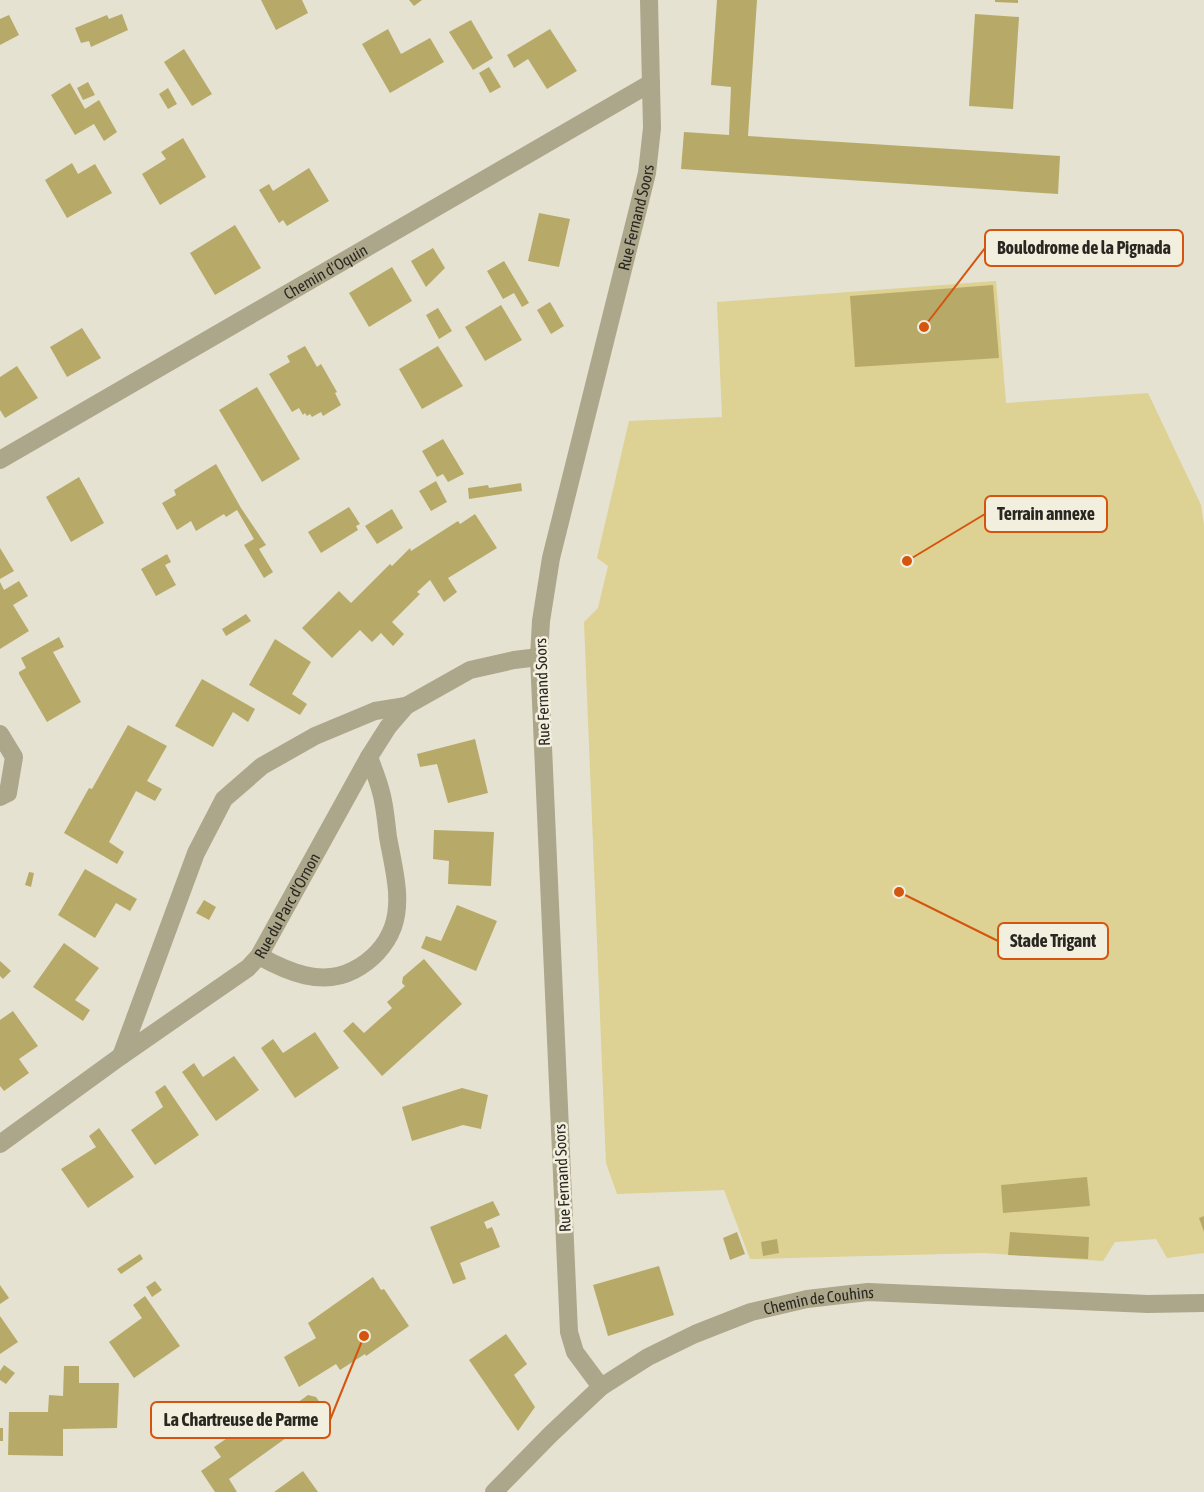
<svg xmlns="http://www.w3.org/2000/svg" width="1204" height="1492" font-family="'Asap Condensed',sans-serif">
  <rect width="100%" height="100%" fill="#e5e2d1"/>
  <!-- green -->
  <polygon fill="#ddd193" points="996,281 1006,403 1148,393 1201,505 1204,525 1204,1253 1167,1258 1156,1239 1115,1242 1103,1261 984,1253 750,1259 724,1190 617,1194 606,1163 584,622 598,608 608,566 597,558 629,421 722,417 717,302"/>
  <!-- building -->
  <g fill="#b7aa68">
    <polygon points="261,0 302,0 308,13 276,30"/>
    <polygon points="409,0 422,0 414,6"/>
    <polygon points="717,0 757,0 748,136 1060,156 1058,194 681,169 684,132 729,135 731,87 711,85"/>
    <polygon points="995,0 1018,0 1018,3 995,2"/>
    <polygon points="122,14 128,30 91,47 89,41 81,43 75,28 107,15 109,19"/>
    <polygon points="975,14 1019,17 1013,109 969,106"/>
    <polygon points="9,15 19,35 0,45 0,19"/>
    <polygon points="471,20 493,58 473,70 449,32"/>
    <polygon points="388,29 401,54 430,38 444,62 390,93 362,44"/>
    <polygon points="550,29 577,71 547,89 528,59 514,68 507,55"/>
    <polygon points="184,49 212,94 192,106 164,62"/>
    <polygon points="489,67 501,87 490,93 479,73"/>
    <polygon points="88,82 95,95 83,100 77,88"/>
    <polygon points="70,83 85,109 99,100 117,132 104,141 94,124 75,135 51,95"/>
    <polygon points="168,88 177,104 168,109 159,94"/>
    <polygon points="183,138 206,177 160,205 142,174 166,159 161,152"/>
    <polygon points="72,163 78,174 95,164 112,193 67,218 45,180"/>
    <polygon points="309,168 329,201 287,226 283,220 279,223 259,190 269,184 273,191"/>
    <polygon points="539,213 570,219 559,267 528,261"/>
    <polygon points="235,225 261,268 215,295 190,253"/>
    <polygon points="433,248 445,268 426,287 411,261"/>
    <polygon points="504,261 529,303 522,307 514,293 503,299 487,271"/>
    <polygon points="392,267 412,301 369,327 349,293"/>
    <polygon points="993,285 999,358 855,367 850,296"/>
    <polygon points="550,302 564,326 551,334 537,310"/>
    <polygon points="501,305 522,340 485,361 465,327"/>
    <polygon points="438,308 452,331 439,339 426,315"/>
    <polygon points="82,328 101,358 67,377 50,347"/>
    <polygon points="305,346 317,367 321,364 337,392 335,393 341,405 323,416 321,412 312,417 310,414 307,416 305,413 303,415 299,408 292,412 269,374 290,362 287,356"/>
    <polygon points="438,346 463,386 422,409 399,369"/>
    <polygon points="17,366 38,398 5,418 0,410 0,377"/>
    <polygon points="257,387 300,459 262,482 219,410"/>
    <polygon points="443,439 464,474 448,482 443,474 437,477 422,451"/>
    <polygon points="216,464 241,508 266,545 259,549 273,572 264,578 244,545 254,539 237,510 226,517 224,514 196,531 191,521 177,530 162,503 176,495 174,490"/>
    <polygon points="79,477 104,523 71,542 46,497"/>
    <polygon points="436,481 447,502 431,511 419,491"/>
    <polygon points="521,483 522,491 469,499 468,488 488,485 489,488"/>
    <polygon points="349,507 360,524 356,526 358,530 321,553 308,532"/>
    <polygon points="392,509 403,528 377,544 365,526"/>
    <polygon points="475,514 497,548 448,578 457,592 444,602 430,580 417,592 420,594 392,622 404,634 393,646 381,633 372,642 360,630 332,658 302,628 339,591 351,603 390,564 392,566 410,548 411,551 458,521 460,524"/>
    <polygon points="0,548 14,571 0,579"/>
    <polygon points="167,554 171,562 165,565 176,585 156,596 141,569"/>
    <polygon points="19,581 28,596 13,605 29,631 0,649 0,582 4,590"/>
    <polygon points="246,614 251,621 226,636 222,629"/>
    <polygon points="59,637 64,647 53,652 81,702 47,722 19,674 19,672 26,668 21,658"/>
    <polygon points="275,639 311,662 292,694 307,704 300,715 249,685"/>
    <polygon points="202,679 255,709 248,722 233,712 213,747 175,726"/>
    <polygon points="128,725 167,746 147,781 162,789 155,801 136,791 109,842 124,852 117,864 64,833 89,788 92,789"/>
    <polygon points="475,739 488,793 448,803 437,764 420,767 417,754"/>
    <polygon points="434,830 494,832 491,886 448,884 449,861 433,859"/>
    <polygon points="85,869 137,899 130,911 116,903 95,938 58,915"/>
    <polygon points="29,872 34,873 31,887 25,885"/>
    <polygon points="204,900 216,907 209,920 196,913"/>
    <polygon points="457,905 497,921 476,971 421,948 426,936 441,941"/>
    <polygon points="64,943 99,968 75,1000 90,1010 83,1021 33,987"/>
    <polygon points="424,959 462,1004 382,1076 343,1031 353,1022 364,1033 392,1008 387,1002 405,986 402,983 403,977"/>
    <polygon points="0,961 11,971 3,979 0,976"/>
    <polygon points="13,1011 38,1046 19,1059 29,1073 4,1091 0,1086 0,1020"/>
    <polygon points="315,1032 339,1068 295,1098 261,1048 273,1039 283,1053"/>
    <polygon points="234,1056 259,1090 216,1121 182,1072 194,1063 203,1077"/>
    <polygon points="165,1085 199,1135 155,1165 131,1130 163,1107 155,1092"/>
    <polygon points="462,1088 488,1095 481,1129 463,1125 412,1141 402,1107"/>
    <polygon points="99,1128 134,1177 88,1208 61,1169 96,1147 89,1136"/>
    <polygon points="1087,1177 1090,1206 1003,1213 1001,1185"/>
    <polygon points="493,1201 500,1215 484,1222 487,1229 492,1227 500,1247 460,1263 466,1279 453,1284 430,1227"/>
    <polygon points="1204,1216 1204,1232 1199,1218"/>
    <polygon points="737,1232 745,1254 730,1260 723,1238"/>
    <polygon points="1010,1232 1089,1237 1088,1259 1008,1255"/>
    <polygon points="777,1239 779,1253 763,1256 761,1242"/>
    <polygon points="140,1254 143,1259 121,1274 117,1269"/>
    <polygon points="659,1266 674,1315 608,1336 593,1285"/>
    <polygon points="373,1277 381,1290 384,1289 409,1326 366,1356 365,1354 340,1370 336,1364 299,1387 284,1357 316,1338 308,1323"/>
    <polygon points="155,1281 162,1290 152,1297 146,1287"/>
    <polygon points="0,1285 9,1298 0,1304"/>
    <polygon points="145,1296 180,1346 134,1378 109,1342 142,1318 133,1305"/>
    <polygon points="0,1316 18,1342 0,1354"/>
    <polygon points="506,1334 527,1364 514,1375 535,1407 518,1431 469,1360"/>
    <polygon points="4,1365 15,1373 6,1384 0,1380 0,1371"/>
    <polygon points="64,1366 79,1366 79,1383 119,1383 117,1428 63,1429 63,1456 8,1455 9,1412 48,1412 49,1395 63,1396"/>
    <polygon points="308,1395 316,1397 325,1410 229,1479 237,1492 215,1492 201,1471 221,1457 214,1447 261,1415 268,1424"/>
    <rect x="0" y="1428" width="3" height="13"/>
    <polygon points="303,1471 318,1492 274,1492"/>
  </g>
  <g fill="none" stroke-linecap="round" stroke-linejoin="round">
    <!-- minor -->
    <g stroke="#aca68a" stroke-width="18">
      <path id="s1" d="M0,460L651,83"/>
      <polyline points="0,734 14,757 8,793 0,797"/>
      <path d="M259,956C288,972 322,987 354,970C371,961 386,946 393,927C403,899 393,866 388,837C386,822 385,806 381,792C378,780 373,768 369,757"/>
      <polyline points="121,1056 196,853 224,799 262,766 315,736 375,711 406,706"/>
      <path id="s2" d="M0,1144L121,1056L248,968L259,956L369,757L388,727L406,706L470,670L514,660L539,657"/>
    </g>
    <!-- tertiary -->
    <g stroke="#aca68a" stroke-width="18">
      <path id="s3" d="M601,1387L575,1352L569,1332L539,657L541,621L551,558L647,173L652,128L649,0"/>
      <path id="s4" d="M494,1492L551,1434L601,1387L648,1357L695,1334L751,1312L807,1299L868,1292L1148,1304L1204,1303"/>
    </g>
  </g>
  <g text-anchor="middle" stroke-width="5" stroke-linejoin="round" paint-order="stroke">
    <!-- street labels -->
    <g font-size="16" fill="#292721" stroke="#f2efde">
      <text dy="6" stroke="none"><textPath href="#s3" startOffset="1191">Rue Fernand Soors</textPath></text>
      <text dy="6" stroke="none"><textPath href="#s1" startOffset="376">Chemin d'Oquin</textPath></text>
      <text transform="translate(542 692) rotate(-92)" y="6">Rue Fernand Soors</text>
      <text dy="6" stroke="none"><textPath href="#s2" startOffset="378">Rue du Parc d'Ornon</textPath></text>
      <text transform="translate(562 1178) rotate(-93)" y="6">Rue Fernand Soors</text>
      <text dy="6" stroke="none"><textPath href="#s4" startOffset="387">Chemin de Couhins</textPath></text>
    </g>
  </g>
  <!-- callouts -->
  <path fill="none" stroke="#d5540e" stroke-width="2" d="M924 327L985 248M907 561L985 514M899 892L998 941M364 1336L330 1420"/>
  <g fill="#d5540e" stroke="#f2efde" stroke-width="2">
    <circle cx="924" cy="327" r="6"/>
    <circle cx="907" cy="561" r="6"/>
    <circle cx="899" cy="892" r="6"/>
    <circle cx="364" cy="1336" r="6"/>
  </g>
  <g fill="#f2efde" stroke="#d5540e" stroke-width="2">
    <rect x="985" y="230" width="198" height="36" rx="6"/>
    <rect x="985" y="496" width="122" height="36" rx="6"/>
    <rect x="998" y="923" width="110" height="36" rx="6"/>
    <rect x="151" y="1402" width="179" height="36" rx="6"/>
  </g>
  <g font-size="18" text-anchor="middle" font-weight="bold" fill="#292721">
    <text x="1084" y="254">Boulodrome de la Pignada</text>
    <text x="1046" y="520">Terrain annexe</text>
    <text x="1053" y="947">Stade Trigant</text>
    <text x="241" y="1426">La Chartreuse de Parme</text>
  </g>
</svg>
